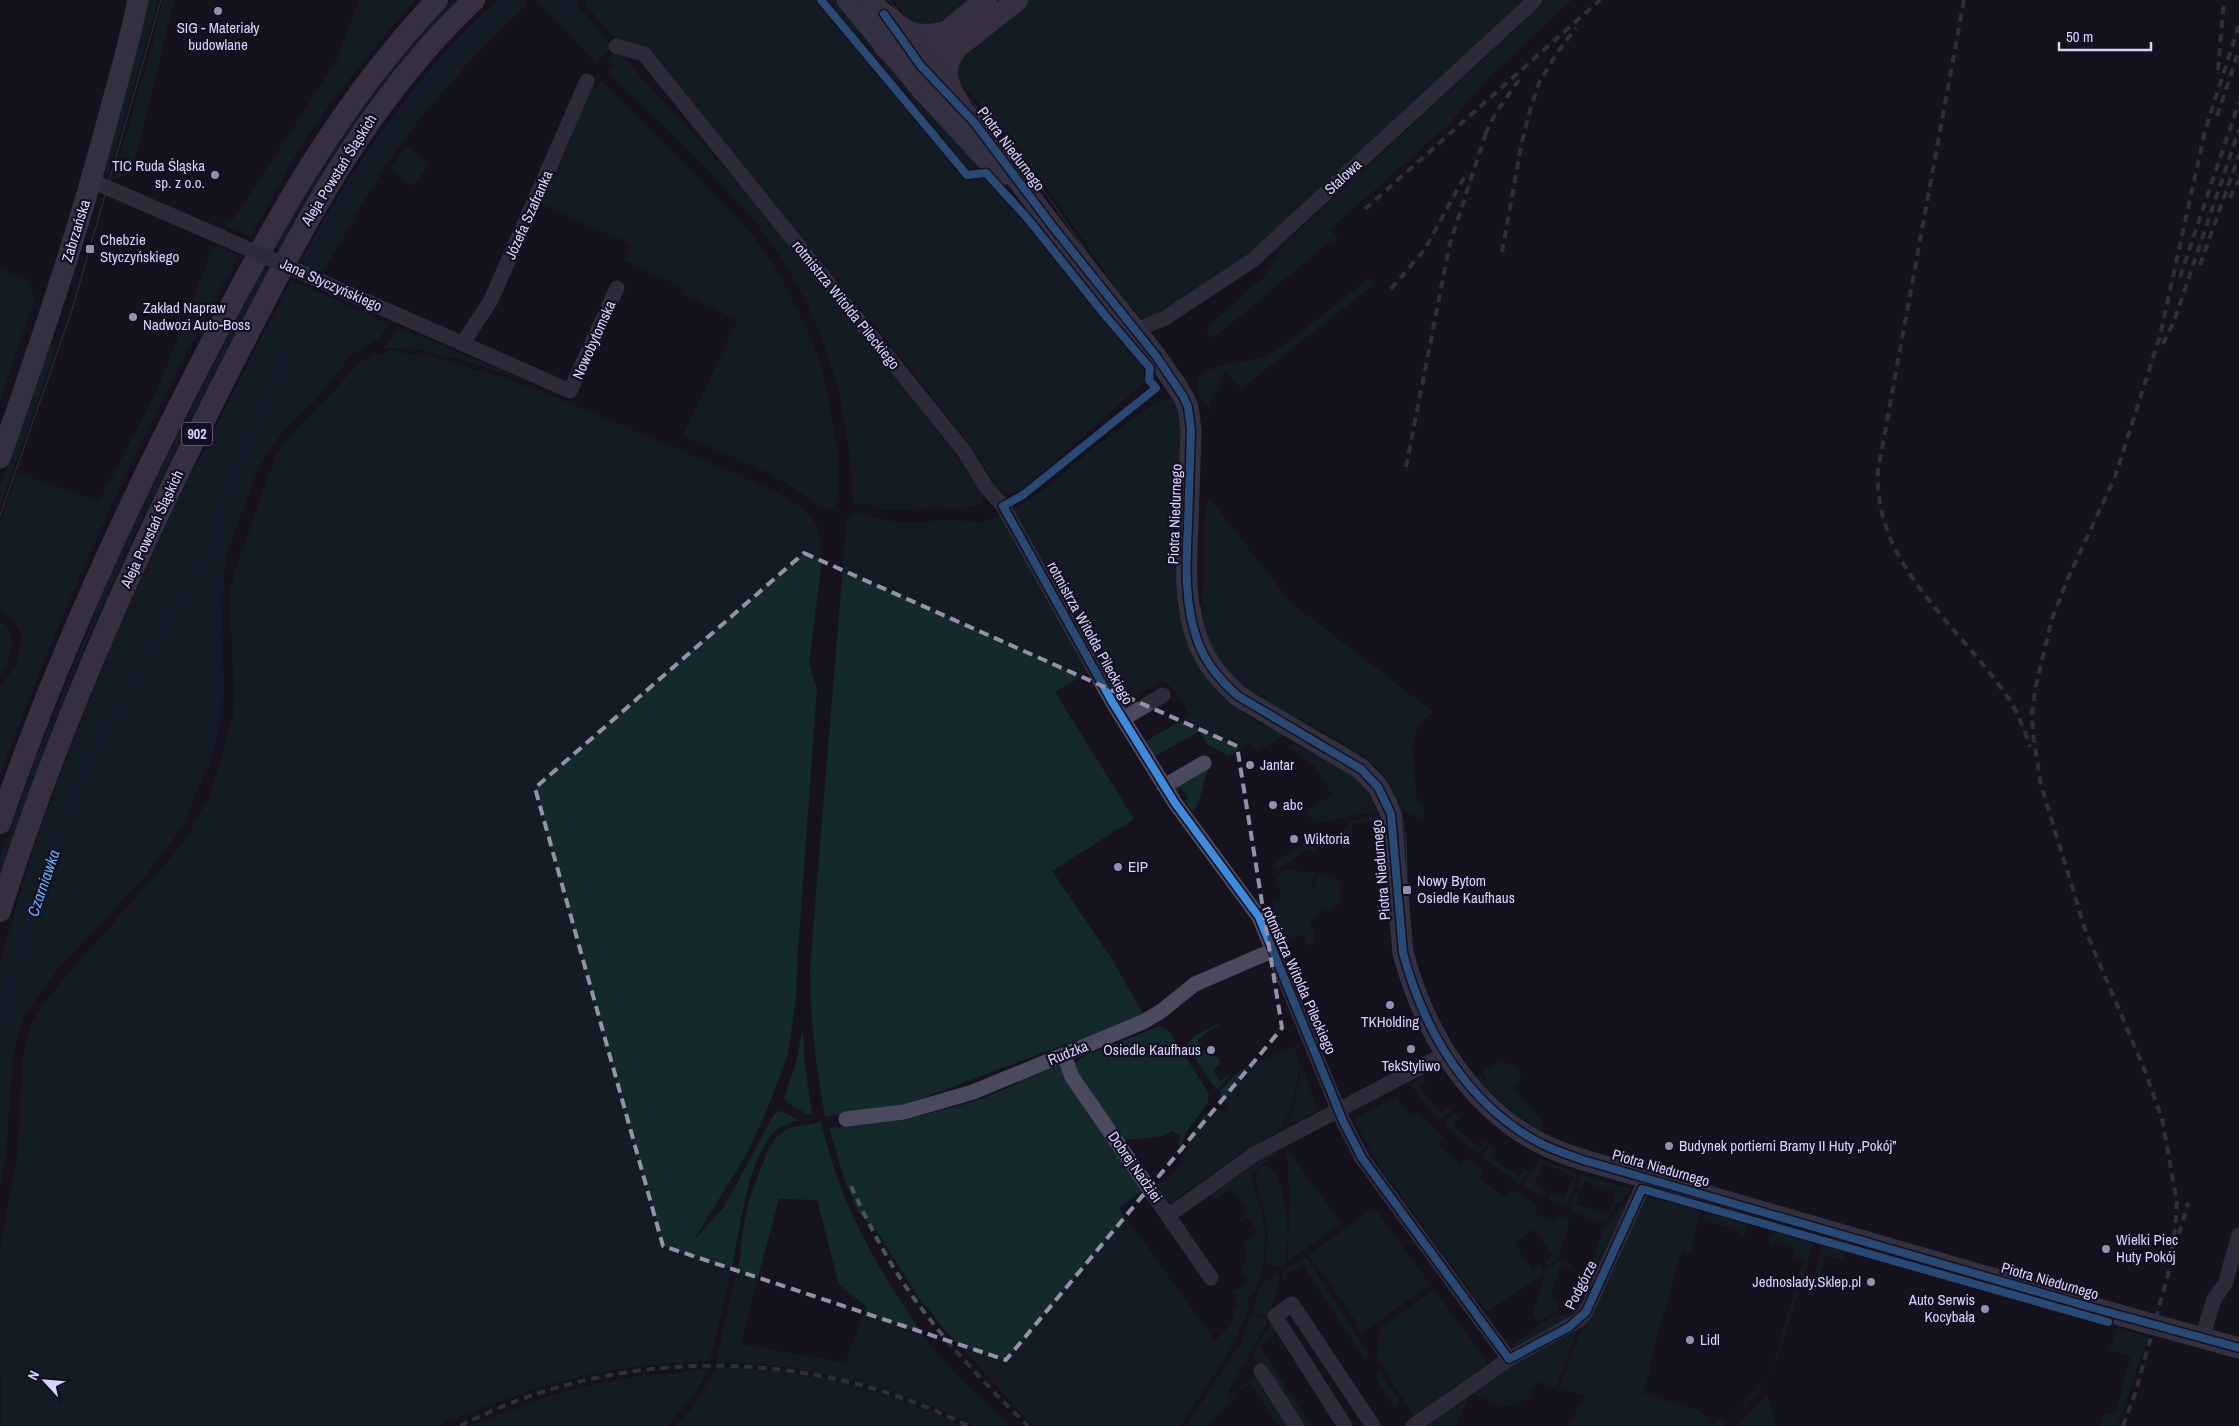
<svg xmlns="http://www.w3.org/2000/svg" width="2239" height="1426" font-family="'Archivo Narrow',sans-serif">
  <rect width="100%" height="100%" fill="#16131e"/>
  <!-- green -->
  <g fill="#13292a" fill-rule="evenodd">
    <polygon points="148,0 158,0 107,178 105,170 137,51"/>
    <path d="M163,0H174L136,154C132,168 127,176 113,180L153,44Z"/>
    <path d="M359,0H415C376,45 338,90 305,140C285,171 269,204 251,236L220,223L232,220L237,215L337,60Z"/>
    <path d="M453,0H463L279,250L274,247C323,158 381,71 453,0Z"/>
    <path d="M498,0H524L528,4C475,53 425,107 384,168C362,202 343,238 322,273L299,264C353,168 415,73 498,0Z"/>
    <polygon points="536,0 577,0 577,5 612,47 597,63"/>
    <polygon points="585,0 817,0 965,178 980,175 985,177 1014,206 1031,231 1145,367 1146,377 1143,383 1026,487 1018,492 1010,494 1002,492 994,484 980,458 912,370 646,52 619,42 586,5"/>
    <polygon points="825,0 837,0 985,168 967,170"/>
    <polygon points="893,0 976,0 952,19 917,31"/>
    <path d="M1027,0H1528L1256,251L1151,318H1141L1118,291L1058,203L1006,135L955,75L954,61ZM1442,50L1204,263V262Z"/>
    <polygon points="1547,0 1572,0 1485,81 1449,124 1330,229 1338,239 1329,242 1226,328 1213,337 1209,337 1207,330 1212,323 1265,276 1280,250 1295,234"/>
    <path d="M616,50L764,211L964,466L983,496L981,504L962,508L930,507L902,510H884L869,504L853,505C851,403 821,303 756,223C711,169 658,121 608,72L613,66L607,60Z"/>
    <path d="M602,81L726,207L751,233L775,267L806,327L823,371L838,456V497L833,508C817,509 807,496 793,487C759,466 720,452 683,436L738,320L682,293L684,288L624,260L631,244L541,204L591,87L595,88Z"/>
    <polygon points="406,146 429,164 413,186 390,169"/>
    <path d="M214,245L238,256C205,320 169,383 138,448C88,554 40,664 0,775V687L16,666L21,643V634L13,619L0,610V524L18,473L99,502L158,389Z"/>
    <path d="M263,268L268,271C207,388 145,506 93,628C58,709 29,793 0,876V858L34,762L110,576L151,489Z"/>
    <polygon points="0,269 27,280 33,292 33,303 0,400"/>
    <path d="M1368,276L1374,284L1241,389L1225,371L1211,400V410C1203,401 1192,388 1201,376C1210,363 1250,363 1266,356C1279,350 1290,340 1301,332C1321,316 1341,300 1362,285Z"/>
    <polygon points="291,280 389,324 380,337 352,354 317,397 283,431 265,456 256,474 228,550 220,583 219,613 222,684 218,736 211,757 185,820 173,839 144,877 57,970 25,1014 17,1035 13,1055 6,1153 0,1187 0,962 35,843 82,718 117,632 174,508"/>
    <path d="M398,327L524,380C486,368 420,343 382,349L388,344Z"/>
    <polygon points="50,343 57,345 0,507 0,487"/>
    <path d="M390,351L432,357L498,376L548,394L745,478L791,500L801,508L811,517L818,528L820,541L821,568L809,663L817,689L798,951L796,999L788,1054L769,1105L749,1150L693,1241L724,1207L773,1116L778,1111L784,1112L798,1120C789,1123 779,1126 772,1134C748,1163 741,1221 734,1257C727,1292 718,1327 710,1361C674,1363 638,1365 603,1372C549,1382 497,1402 446,1421L438,1426H1L0,1249L18,1152L22,1065L29,1032L33,1021L52,993L174,854L185,840L210,796L233,717L234,687L230,607L231,588L235,571L276,455L287,440L361,362L374,355Z"/>
    <path d="M1168,398L1174,400L1180,412L1200,668L1217,692L1256,722L1287,734L1257,751L1251,742L1229,756L1208,745L1199,731L1154,757L1144,742L1190,716C1183,703 1175,686 1162,681L1130,699L1134,706L1126,710L1124,708L1010,512L1054,482L1096,446L1154,404Z"/>
    <path d="M1208,497L1291,603L1433,712L1421,722L1417,729L1412,748L1417,801L1423,808L1424,820L1402,811C1398,797 1391,783 1381,772C1329,716 1226,710 1205,626C1201,607 1203,588 1204,569C1205,548 1202,517 1208,497Z"/>
    <path d="M855,512L884,520L907,523L942,520L983,522L1003,515L1090,671L1055,692L1134,819L1052,871L1110,956L1144,1015L904,1105L825,1117C816,1068 810,1018 810,968L847,516Z"/>
    <path d="M0,621C20,633 11,659 0,674Z"/>
    <path d="M1289,745H1296C1332,764 1362,770 1376,811L1317,823L1310,818L1306,811L1332,795L1315,766L1288,746Z"/>
    <polygon points="1209,765 1198,805 1192,812 1185,801 1188,798 1181,788 1177,791 1181,796 1179,797 1174,787"/>
    <polygon points="1378,815 1379,821 1376,822 1352,823 1352,839 1341,839 1341,831 1352,822"/>
    <path d="M1321,840V842L1315,852L1305,850L1278,870L1274,868L1273,864C1287,854 1303,841 1321,840Z"/>
    <path d="M1290,869L1303,873L1314,871L1311,889L1314,891L1318,873L1340,882L1341,903L1327,910L1321,908L1320,915L1310,921L1314,936L1313,943L1307,945L1303,934L1284,942H1278L1271,930C1273,924 1271,923 1271,917C1271,909 1274,910 1273,901L1279,900L1284,896L1281,894L1279,887L1276,886C1276,877 1281,871 1290,869Z"/>
    <path d="M1222,1022C1216,1028 1207,1030 1202,1038L1201,1037L1197,1039L1203,1050L1219,1059L1220,1064L1213,1070L1220,1081L1230,1075L1219,1088L1216,1089L1188,1048V1043L1194,1036Z"/>
    <polygon points="1160,1026 1170,1032 1209,1094 1208,1102 1186,1132 1180,1149 1178,1141 1181,1137 1173,1131 1164,1136 1125,1140 1117,1132 1075,1072 1075,1064 1082,1057"/>
    <polygon points="803,1027 805,1066 812,1114 808,1115 788,1103 784,1098 796,1062"/>
    <path d="M1297,1046L1296,1054L1300,1065L1295,1092L1290,1111L1280,1130L1245,1151L1173,1201L1168,1200L1156,1183C1172,1180 1186,1163 1186,1146L1194,1139L1191,1136L1204,1115L1217,1109L1229,1113V1107L1220,1097L1221,1090L1242,1069Z"/>
    <polygon points="1502,1061 1509,1066 1514,1064 1521,1076 1518,1085 1514,1086 1513,1092 1516,1092 1538,1116 1540,1115 1543,1126 1540,1132 1504,1105 1477,1078 1478,1076 1491,1086 1482,1071"/>
    <polygon points="1059,1065 1064,1076 1145,1189 1119,1208 1215,1341 1233,1323 1233,1310 1239,1306 1235,1300 1240,1293 1234,1295 1233,1292 1249,1282 1241,1269 1247,1258 1244,1241 1259,1233 1248,1217 1240,1222 1239,1220 1249,1212 1231,1188 1217,1199 1211,1197 1211,1191 1242,1168 1280,1149 1275,1155 1253,1172 1252,1182 1262,1214 1265,1230 1264,1257 1258,1282 1255,1291 1248,1300 1247,1313 1231,1349 1180,1426 1033,1426 946,1331 918,1297 877,1231 858,1212 845,1181 829,1128 909,1119 979,1100"/>
    <polygon points="1302,1068 1317,1107 1315,1112 1285,1127 1291,1118"/>
    <polygon points="1423,1077 1426,1080 1419,1087 1440,1113 1448,1107 1451,1111 1442,1119 1437,1117 1411,1086 1412,1083"/>
    <polygon points="1396,1097 1410,1117 1419,1112 1443,1137 1437,1144 1461,1165 1467,1158 1484,1171 1479,1179 1505,1197 1511,1189 1538,1205 1534,1214 1555,1222 1559,1214 1570,1220 1558,1258 1548,1265 1544,1262 1553,1255 1534,1229 1514,1243 1533,1271 1540,1265 1543,1270 1542,1275 1486,1312 1372,1155 1354,1119"/>
    <polygon points="1454,1113 1459,1118 1453,1126 1479,1148 1485,1141 1488,1143 1477,1154 1444,1124"/>
    <path d="M821,1122C838,1192 861,1239 900,1300C911,1317 922,1334 934,1350C957,1377 984,1401 1010,1426H973L940,1409L905,1396L805,1369L760,1364L716,1362L740,1258L744,1223L749,1200L767,1152L776,1137L789,1128ZM779,1199L817,1200L839,1285L867,1307L845,1363L740,1344Z"/>
    <polygon points="1284,1146 1341,1223 1288,1261 1290,1185 1288,1179 1289,1165"/>
    <polygon points="1490,1146 1496,1150 1491,1158 1519,1177 1525,1169 1529,1171 1519,1184 1483,1158 1483,1155"/>
    <polygon points="1540,1159 1577,1173 1568,1204 1565,1206 1548,1199 1551,1193 1564,1199 1574,1177 1544,1163 1534,1184 1546,1191 1543,1197 1525,1187 1524,1184"/>
    <path d="M1265,1165C1288,1175 1291,1243 1284,1264L1280,1267L1266,1264L1268,1239L1267,1221L1256,1180L1257,1171Z"/>
    <polygon points="1582,1175 1628,1188 1630,1190 1621,1203 1613,1202 1616,1192 1585,1181 1581,1190 1577,1189"/>
    <polygon points="1635,1190 1580,1313 1514,1348 1509,1347 1549,1318 1568,1314 1577,1308 1604,1228"/>
    <polygon points="1575,1193 1580,1194 1576,1204 1608,1215 1612,1205 1615,1208 1604,1222 1572,1212 1570,1209"/>
    <path d="M1646,1193L1702,1209L1690,1252L1682,1250L1648,1368L1650,1369L1643,1393L1694,1410L1695,1407L1701,1414L1709,1417L1708,1422L1716,1424L1717,1419L1727,1422L1733,1416L1771,1373L1804,1260L1793,1256L1795,1247L1774,1241L1772,1245L1769,1243L1771,1235L1776,1231L1814,1242L1777,1358C1768,1384 1744,1408 1723,1426H1568L1586,1395L1560,1388L1587,1313Z"/>
    <polygon points="1374,1208 1430,1284 1363,1332 1359,1332 1356,1321 1322,1271 1320,1272 1309,1255"/>
    <polygon points="1706,1210 1746,1222 1747,1228 1745,1235 1740,1236 1741,1231 1703,1220"/>
    <polygon points="1823,1244 1845,1250 1842,1260 1826,1255 1819,1279 1814,1277"/>
    <polygon points="1306,1257 1370,1356 1364,1359 1303,1264 1284,1275 1287,1280 1286,1281 1283,1277 1284,1272"/>
    <polygon points="1560,1260 1569,1263 1571,1266 1570,1269 1560,1266 1550,1298 1559,1302 1556,1312 1538,1321 1533,1314 1546,1270"/>
    <polygon points="1276,1274 1279,1278 1269,1317 1255,1314 1254,1312 1259,1289 1264,1283"/>
    <path d="M1434,1290L1488,1363L1414,1416L1376,1355C1381,1342 1374,1335 1386,1324Z"/>
    <polygon points="1255,1315 1264,1318 1268,1321 1227,1394 1231,1402 1213,1418 1208,1426 1186,1426 1240,1344 1251,1316"/>
    <polygon points="1271,1323 1285,1335 1280,1339 1276,1334 1259,1345 1311,1426 1299,1426 1254,1357 1254,1353"/>
    <polygon points="1579,1325 1556,1387 1536,1382 1527,1399 1506,1407 1471,1392 1455,1426 1424,1426 1511,1363"/>
    <polygon points="2117,1328 2148,1337 2117,1426 2100,1426 2106,1413 2115,1415 2131,1356 2110,1350"/>
    <polygon points="709,1368 698,1389 667,1426 472,1426 549,1396 581,1388 635,1376 664,1375"/>
    <path d="M716,1368C801,1366 886,1388 961,1426H676L695,1405Z"/>
    <polygon points="1380,1372 1400,1403 1394,1407 1375,1376"/>
    <polygon points="1257,1376 1288,1426 1278,1426 1251,1383 1233,1394 1236,1399 1234,1401 1231,1397 1233,1393"/>
    <polygon points="1767,1396 1776,1426 1737,1426"/>
  </g>
  <g fill="none" stroke-linecap="round" stroke-linejoin="round">
    <!-- stream -->
    <g stroke="#112241" stroke-width="4">
      <polyline points="568,20 572,0"/>
      <path d="M308,262C358,164 426,75 506,0"/>
      <polyline points="93,750 99,746 191,581 220,542"/>
      <polyline points="207,765 221,709 222,681 219,639 223,562 220,542 222,503 254,430 262,408 290,351"/>
      <polyline points="0,1034 14,974 45,872 98,736"/>
    </g>
    <!-- street -->
    <g stroke="#4b495e" stroke-width="15">
      <polyline points="616,46 644,54 964,451 986,487 1003,506 1113,703 1175,803 1259,917 1343,1121 1362,1158 1509,1359"/>
      <polyline points="92,181 219,236"/>
      <polyline points="316,279 570,391 617,288"/>
      <polyline points="1137,332 1143,327 1165,318 1253,260 1535,0"/>
      <polyline points="463,343 491,300 587,81"/>
      <polyline points="1123,719 1163,695"/>
      <polyline points="1164,786 1204,763"/>
      <polyline points="1064,1055 1072,1077 1211,1278"/>
      <polyline points="846,1119 904,1112 973,1092 1143,1022 1160,1012 1195,984 1274,950"/>
      <polyline points="1168,1216 1253,1155 1445,1054"/>
      <polyline points="2202,1338 2214,1299 2225,1284 2239,1235"/>
      <polyline points="1261,1371 1296,1426"/>
      <polyline points="1345,1426 1275,1316 1292,1304 1373,1426"/>
      <polyline points="1413,1426 1509,1359 1579,1320 1586,1312 1647,1177"/>
    </g>
    <!-- secondary -->
    <g stroke="#585570" stroke-width="21">
      <polyline points="847,0 923,91 1001,176"/>
      <path d="M872,0L921,66L974,122L1053,227L1156,356L1183,396L1188,407L1191,430C1190,461 1189,493 1188,525C1186,564 1184,605 1198,642C1206,664 1221,681 1238,696L1361,769L1378,787L1391,814L1403,953C1424,1031 1468,1107 1544,1145C1556,1151 1570,1155 1583,1160L2097,1309L2239,1348"/>
      <path d="M0,458C39,347 77,236 107,122C118,81 130,41 138,0"/>
    </g>
    <!-- primary -->
    <g stroke="#5e536f" stroke-width="22">
      <path d="M884,14C907,34 917,39 947,32"/>
      <polyline points="885,47 911,66 921,66 940,61 1017,0"/>
      <path d="M957,47C940,71 946,81 959,104"/>
      <path d="M923,91C922,86 919,80 919,76C918,50 967,15 986,0"/>
      <path d="M0,823C54,664 125,510 202,361C270,229 334,109 437,0"/>
      <path d="M0,911C60,720 144,536 236,357C303,226 365,103 474,0"/>
    </g>
    <!-- tram -->
    <g stroke="#445665" stroke-width="1">
      <polyline points="889,0 1037,181 1118,296 1184,378 1196,400 1200,419"/>
      <polyline points="0,516 72,310 161,0"/>
      <path d="M1200,606C1211,686 1276,708 1338,743C1359,755 1378,767 1391,789C1412,825 1405,875 1408,915C1414,1000 1461,1087 1536,1131C1550,1139 1567,1144 1582,1149L2239,1339"/>
    </g>
    <!-- rail -->
    <g stroke="#445665" stroke-width="4" stroke-dasharray="8 6" stroke-linecap="butt">
      <path d="M1964,0L1878,470C1873,563 1955,622 2004,692C2016,708 2024,728 2030,747"/>
      <polyline points="2218,70 2224,0"/>
      <polyline points="2217,116 2239,50"/>
      <polyline points="1485,134 1497,111 1521,77"/>
      <polyline points="2230,198 2239,180"/>
      <polyline points="1365,209 1600,0"/>
      <polyline points="1502,252 1522,141 1531,107 1539,83 1557,53 1576,28"/>
      <polyline points="2200,265 2239,155"/>
      <polyline points="2180,277 2239,102"/>
      <polyline points="1391,289 1425,249 1467,172"/>
      <polyline points="2163,344 2174,321 2239,130"/>
      <polyline points="1406,467 1450,243 1488,127"/>
      <path d="M851,1186C869,1225 888,1262 913,1297C946,1343 987,1386 1028,1426"/>
      <polyline points="2179,1234 2188,1203"/>
      <path d="M460,1426C617,1345 811,1346 968,1426"/>
      <polyline points="2123,1426 2135,1394 2168,1275 2175,1230 2177,1202 2162,1119 2145,1071 2085,929 2041,785 2033,734 2032,714 2036,685 2052,619 2068,578 2115,477 2160,336 2205,131 2239,25"/>
    </g>
    <!-- street-bridge -->
    <polyline stroke="#4b495e" stroke-width="15" points="219,236 316,279"/>
    <!-- cycleway casing -->
    <g stroke="#130f22" stroke-width="11">
      <g id="cycleway">
        <polyline points="821,0 967,175 986,173 1028,219 1104,314 1150,368 1149,380 1156,388 1023,495 1003,506 1113,703 1175,803 1259,917 1343,1121 1362,1158 1509,1359 1569,1327 1586,1312 1642,1189 2108,1322"/>
        <path d="M884,14L921,66L974,122L1053,227L1156,356L1183,396L1188,407L1191,430C1190,461 1189,493 1188,525C1186,564 1184,605 1198,642C1206,664 1221,681 1238,696L1361,769L1378,787L1391,814L1403,953C1424,1031 1468,1107 1544,1145C1556,1151 1570,1155 1583,1160L2097,1309L2239,1348"/>
      </g>
    </g>
    <!-- cycleway -->
    <use href="#cycleway" stroke="#408adc" stroke-width="8"/>
  </g>
  <!-- marked area -->
  <path d="M0 0H2239V1426H0ZM804,553L1237,746L1282,1028L1006,1360L663,1246L535,788Z" fill="#16131e" fill-opacity=".55" fill-rule="evenodd"/>
  <path fill="none" stroke="#9590ae" stroke-width="4" stroke-dasharray="10 6" stroke-linejoin="round" d="M804,553L1237,746L1282,1028L1006,1360L663,1246L535,788Z"/>
  <!-- markers -->
  <g fill="#9590ae" stroke="#130f22" stroke-width="2">
    <circle cx="218" cy="11" r="5"/>
    <circle cx="215" cy="175" r="5"/>
    <rect x="85" y="244" width="10" height="10" rx="2.5"/>
    <circle cx="133" cy="317" r="5"/>
    <circle cx="1250" cy="765" r="5"/>
    <circle cx="1273" cy="805" r="5"/>
    <circle cx="1294" cy="839" r="5"/>
    <circle cx="1118" cy="867" r="5"/>
    <rect x="1402" y="885" width="10" height="10" rx="2.5"/>
    <circle cx="1390" cy="1005" r="5"/>
    <circle cx="1411" cy="1049" r="5"/>
    <circle cx="1211" cy="1050" r="5"/>
    <circle cx="1669" cy="1146" r="5"/>
    <circle cx="2106" cy="1249" r="5"/>
    <circle cx="1871" cy="1282" r="5"/>
    <circle cx="1985" cy="1309" r="5"/>
    <circle cx="1690" cy="1340" r="5"/>
  </g>
  <g text-anchor="middle" stroke-width="4.5" stroke-linejoin="round" paint-order="stroke">
    <!-- shield labels -->
    <rect fill="#130f22" stroke="#9e98bb" stroke-width="1" x="182" y="422.5" width="30" height="23" rx="4"/>
    <g font-size="14" font-weight="bold" fill="#dad3fc">
      <text x="197" y="439">902</text>
    </g>
    <!-- poi labels -->
    <g font-size="15" fill="#dad3fc" stroke="#130f22" text-anchor="start">
      <text x="218" y="33" text-anchor="middle">SIG - Materiały<tspan x="218" dy="17">budowlane</tspan></text>
      <text x="205" y="171" text-anchor="end">TIC Ruda Śląska<tspan x="205" dy="17">sp. z o.o.</tspan></text>
      <text x="100" y="245">Chebzie<tspan x="100" dy="17">Styczyńskiego</tspan></text>
      <text x="143" y="313">Zakład Napraw<tspan x="143" dy="17">Nadwozi Auto-Boss</tspan></text>
      <text x="1260" y="770">Jantar</text>
      <text x="1283" y="810">abc</text>
      <text x="1304" y="844">Wiktoria</text>
      <text x="1128" y="872">EIP</text>
      <text x="1417" y="886">Nowy Bytom<tspan x="1417" dy="17">Osiedle Kaufhaus</tspan></text>
      <text x="1390" y="1027" text-anchor="middle">TKHolding</text>
      <text x="1201" y="1055" text-anchor="end">Osiedle Kaufhaus</text>
      <text x="1411" y="1071" text-anchor="middle">TekStyliwo</text>
      <text x="1679" y="1151">Budynek portierni Bramy II Huty „Pokój”</text>
      <text x="2116" y="1245">Wielki Piec<tspan x="2116" dy="17">Huty Pokój</tspan></text>
      <text x="1861" y="1287" text-anchor="end">Jednoslady.Sklep.pl</text>
      <text x="1975" y="1305" text-anchor="end">Auto Serwis<tspan x="1975" dy="17">Kocybała</tspan></text>
      <text x="1700" y="1345">Lidl</text>
    </g>
    <!-- street labels -->
    <g font-size="15" fill="#dad3fc" stroke="#130f22">
      <text transform="translate(1011 149) rotate(53)" y="5">Piotra Niedurnego</text>
      <text transform="translate(339 170) rotate(-58)" y="5">Aleja Powstań Śląskich</text>
      <text transform="translate(1343 177) rotate(-43)" y="5">Stalowa</text>
      <text transform="translate(529 215) rotate(-66)" y="5">Józefa Szafranka</text>
      <text transform="translate(76 231) rotate(-73)" y="5">Zabrzańska</text>
      <text transform="translate(331 285) rotate(24)" y="5">Jana Styczyńskiego</text>
      <text transform="translate(846 305) rotate(51)" y="5">rotmistrza Witolda Pileckiego</text>
      <text transform="translate(594 340) rotate(-66)" y="5">Nowobytomska</text>
      <text transform="translate(1175 514) rotate(-88)" y="5">Piotra Niedurnego</text>
      <text transform="translate(152 529) rotate(-65)" y="5">Aleja Powstań Śląskich</text>
      <text transform="translate(1090 633) rotate(61)" y="5">rotmistrza Witolda Pileckiego</text>
      <text transform="translate(1381 870) rotate(-95)" y="5">Piotra Niedurnego</text>
      <text transform="translate(1299 980) rotate(66)" y="5">rotmistrza Witolda Pileckiego</text>
      <text transform="translate(1068 1053) rotate(-22)" y="5">Rudzka</text>
      <text transform="translate(1135 1167) rotate(55)" y="5">Dobrej Nadziei</text>
      <text transform="translate(1661 1168) rotate(16)" y="5">Piotra Niedurnego</text>
      <text transform="translate(2050 1281) rotate(16)" y="5">Piotra Niedurnego</text>
      <text transform="translate(1581 1285) rotate(-63)" y="5">Podgórze</text>
    </g>
    <!-- water labels -->
    <g font-size="16" font-style="italic" fill="#68aef6" stroke="#130f22">
      <text transform="translate(43 883) rotate(-71)" y="6">Czarniawka</text>
    </g>
  </g>
  <!-- north arrow -->
  <g transform="translate(45 1381) rotate(296)" stroke="#130f22" stroke-width="4" paint-order="stroke">
  <path d="M0-4L9 19L0 12L-9 19Z" fill="#dad3fc"/>
  <text y="-8" font-size="14" font-weight="bold" text-anchor="middle" fill="#dad3fc">N</text>
  </g>
  <!-- scale -->
  <path d="M2059 42v8h92v-8" fill="none" stroke="#dad3fc" stroke-width="2.5"/>
  <text x="2066" y="42" font-size="15" fill="#dad3fc" stroke="#130f22" stroke-width="4" paint-order="stroke">50 m</text>
</svg>
